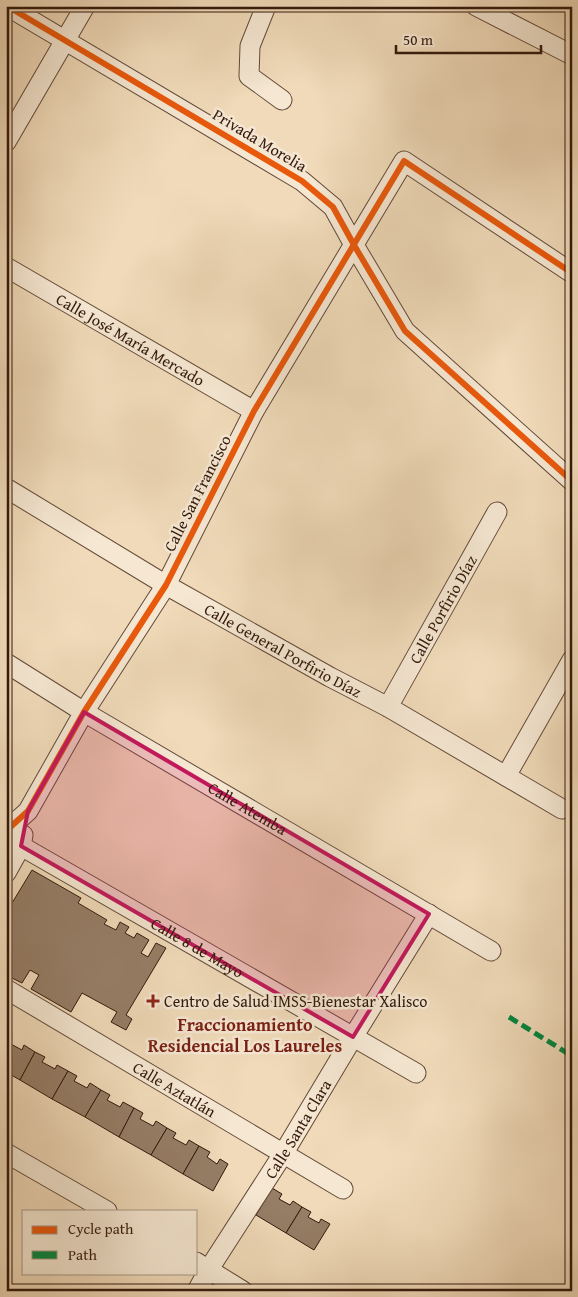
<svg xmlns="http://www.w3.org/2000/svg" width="578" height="1297" font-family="'Gentium Book Plus',serif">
  <rect width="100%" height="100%" fill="#f0dab9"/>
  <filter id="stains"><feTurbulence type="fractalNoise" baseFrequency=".004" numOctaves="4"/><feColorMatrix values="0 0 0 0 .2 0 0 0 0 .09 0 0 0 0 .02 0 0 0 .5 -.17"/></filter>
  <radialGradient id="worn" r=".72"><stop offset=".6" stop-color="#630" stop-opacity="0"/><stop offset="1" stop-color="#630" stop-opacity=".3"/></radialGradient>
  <!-- building -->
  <g fill="#957d66" stroke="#33190c">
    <polygon points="32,870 81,898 78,903 107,920 104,924 116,930 120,922 129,927 125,933 134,938 137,933 149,940 141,953 148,957 156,943 166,948 126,1015 132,1019 126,1030 111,1022 117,1012 82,993 71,1012 31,989 39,975 30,970 22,983 6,975 6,913"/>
    <polygon points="6,1034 12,1037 9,1043 22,1050 24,1045 35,1052 20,1080 6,1072"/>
    <polygon points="35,1052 45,1057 42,1062 55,1069 57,1065 68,1071 52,1099 20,1080"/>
    <polygon points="68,1071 77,1076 74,1081 87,1088 90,1083 101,1090 85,1117 52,1099"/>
    <polygon points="101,1090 110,1095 107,1100 120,1107 123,1102 134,1108 119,1137 85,1117"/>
    <polygon points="134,1108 143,1113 140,1119 153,1126 156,1121 167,1128 151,1155 119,1137"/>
    <polygon points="167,1128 176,1133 173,1138 186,1145 189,1140 199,1146 183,1174 151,1155"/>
    <polygon points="199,1146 210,1152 207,1157 217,1164 220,1159 228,1164 213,1191 183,1174"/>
    <polygon points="272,1188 282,1194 279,1199 290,1205 293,1201 302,1207 286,1233 256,1215"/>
    <polygon points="302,1207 311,1212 308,1217 319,1223 321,1219 330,1224 314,1250 286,1233"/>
  </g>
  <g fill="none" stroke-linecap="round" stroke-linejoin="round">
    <!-- minor casing -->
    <g stroke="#624937" stroke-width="21">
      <g id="minor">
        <polyline points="7,6 302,181 333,207 354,245 405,331 572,481"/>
        <polyline points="266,6 250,46 249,76 282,100"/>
        <polyline points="476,6 572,55"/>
        <polyline points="6,142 85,6"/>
        <path id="s1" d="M6,267L254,411"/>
        <path id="s2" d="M6,488L166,585L330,677L388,707L562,809"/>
        <path id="s3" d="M6,663L84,712L491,951"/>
        <path id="s4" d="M388,707L497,512"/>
        <polyline points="506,776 572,660"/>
        <polyline points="6,831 28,811 84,712 166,585 254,411 404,161 572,273"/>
        <path id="s5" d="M6,835L21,846L416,1073"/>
        <polyline points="6,873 21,846 23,835"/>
        <path id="s6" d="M6,989L343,1189"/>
        <polyline points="6,1153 107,1211"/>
        <polyline points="196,1262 243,1291"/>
        <path id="s7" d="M197,1291L209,1269L283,1154L353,1037L429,914"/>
      </g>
    </g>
    <!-- minor -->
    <use href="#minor" stroke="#f5e7d2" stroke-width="19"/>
    <!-- quiet -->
    <polyline stroke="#00873e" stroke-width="5" stroke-dasharray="10 5" stroke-linecap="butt" points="509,1017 572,1056"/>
    <!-- cycleway casing -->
    <g stroke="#f5e7d2" stroke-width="9">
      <g id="cycleway">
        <polyline points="7,6 302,181 333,207 354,245 405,331 572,481"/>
        <polyline points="6,831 28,811 84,712 166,585 254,411 404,161 572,273"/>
      </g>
    </g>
    <!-- cycleway -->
    <use href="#cycleway" stroke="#e8590c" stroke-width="6"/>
  </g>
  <!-- marked area -->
  <path fill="#c2185b" fill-opacity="0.2" stroke="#c2185b" stroke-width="4" stroke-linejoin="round" d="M84,712L429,914L353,1037L21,846L28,811Z"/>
  <!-- markers -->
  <path fill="#8f2418" stroke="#f5e7d2" stroke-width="2" d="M150.5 993.5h5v5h5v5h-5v5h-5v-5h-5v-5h5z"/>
  <g text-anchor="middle" stroke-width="5" stroke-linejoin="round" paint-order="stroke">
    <!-- street labels -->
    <g font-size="16" fill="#33190c" stroke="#f5e7d2">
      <text transform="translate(260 140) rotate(31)" y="6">Privada Morelia</text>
      <text dy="6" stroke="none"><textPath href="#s1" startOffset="144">Calle José María Mercado</textPath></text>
      <text transform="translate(197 493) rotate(-63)" y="6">Calle San Francisco</text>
      <text dy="6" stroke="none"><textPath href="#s4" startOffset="112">Calle Porfirio Díaz</textPath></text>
      <text dy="6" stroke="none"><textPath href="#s2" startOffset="321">Calle General Porfirio Díaz</textPath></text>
      <text dy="6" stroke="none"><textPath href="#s3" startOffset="282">Calle Atemba</textPath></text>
      <text dy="6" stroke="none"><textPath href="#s5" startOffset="222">Calle 8 de Mayo</textPath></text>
      <text dy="6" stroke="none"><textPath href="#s6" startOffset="196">Calle Aztatlán</textPath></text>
      <text dy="6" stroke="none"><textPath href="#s7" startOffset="191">Calle Santa Clara</textPath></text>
    </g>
    <!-- poi labels -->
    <g font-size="16" fill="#33190c" stroke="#f5e7d2" text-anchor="start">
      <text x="164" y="1007">Centro de Salud IMSS-Bienestar Xalisco</text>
    </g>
    <!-- neighbourhood labels -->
    <g font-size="18" font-weight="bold" fill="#7a1f14" stroke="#f5e7d2">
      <text x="245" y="1031">Fraccionamiento<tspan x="245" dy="21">Residencial Los Laureles</tspan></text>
    </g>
  </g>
  <!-- margin -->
  <rect width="578" height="1297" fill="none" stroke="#f0dab9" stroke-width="25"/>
  <rect x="8" y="8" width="563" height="1282" fill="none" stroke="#33190c" stroke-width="2.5"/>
  <rect x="12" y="12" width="553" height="1272" fill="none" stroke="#33190c"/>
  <!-- legend -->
  <rect x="22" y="1210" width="175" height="65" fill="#f5e7d2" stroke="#a79583"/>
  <rect x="32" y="1226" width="25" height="8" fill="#e8590c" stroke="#a79583"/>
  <text x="68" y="1234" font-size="15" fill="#33190c">Cycle path</text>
  <rect x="32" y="1251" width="25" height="8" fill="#00873e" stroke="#a79583"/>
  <text x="68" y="1260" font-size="15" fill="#33190c">Path</text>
  <!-- scale -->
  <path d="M396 45v8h145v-8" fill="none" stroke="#33190c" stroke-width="2.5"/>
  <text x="403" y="45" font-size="15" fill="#33190c" stroke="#f5e7d2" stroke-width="4" paint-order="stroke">50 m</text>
  <rect width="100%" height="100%" filter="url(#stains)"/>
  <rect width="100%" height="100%" fill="url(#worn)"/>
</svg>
